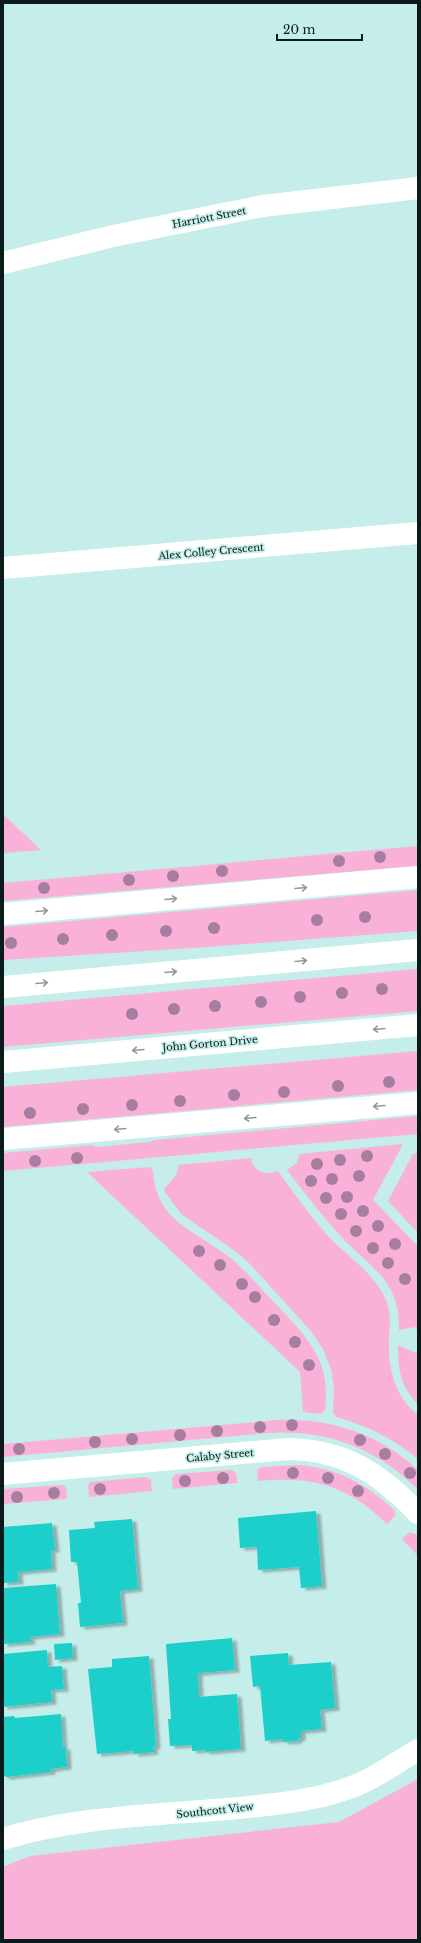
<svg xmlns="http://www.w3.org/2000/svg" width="421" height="1943" font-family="'Libre Baskerville',serif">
  <defs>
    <filter id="shadow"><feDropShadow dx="4.5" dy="2.5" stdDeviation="1" flood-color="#0004"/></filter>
  </defs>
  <rect width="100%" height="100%" fill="#c5edea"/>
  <!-- green -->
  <g fill="#f9b1d7">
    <polygon points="3,814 41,850 3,853"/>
    <polygon points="418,846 418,866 3,901 3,883"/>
    <polygon points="418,890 418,931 208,947 3,960 3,927"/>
    <polygon points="418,969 418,1011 3,1047 3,1006"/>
    <polygon points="418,1051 418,1090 3,1127 3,1087"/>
    <polygon points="418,1116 418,1134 3,1171 3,1153 92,1145 96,1147 150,1142 155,1140"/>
    <path d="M403,1144L373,1200L418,1246V1332L415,1327L399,1330C400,1276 367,1267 337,1232C319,1212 303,1191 287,1170L297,1163L299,1154Z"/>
    <polygon points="418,1153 418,1233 388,1201 413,1154"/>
    <path d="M251,1158C253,1172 266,1176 278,1171C294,1193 310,1216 328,1236C348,1257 374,1273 386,1300C391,1312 390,1324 389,1336C388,1367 393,1395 418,1415V1459C394,1439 366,1425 336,1417L333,1413L334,1389L331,1369L323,1349L310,1330L250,1264L235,1251L181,1214L165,1192L164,1189L176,1175L179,1165Z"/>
    <path d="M149,1167L153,1170C156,1223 194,1229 229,1257C243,1268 255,1282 268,1296C286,1315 308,1335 319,1360C326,1375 327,1394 325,1411L320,1414L303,1412L300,1372L87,1172Z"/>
    <path d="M398,1345L418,1354V1404C400,1387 398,1368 398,1345Z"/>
    <path d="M278,1420C331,1418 379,1434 418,1470V1490C377,1448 326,1429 268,1433L3,1457V1444Z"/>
    <path d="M297,1465C336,1467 367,1484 395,1511V1516L387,1524C347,1485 313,1476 258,1481L257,1470L261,1467Z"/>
    <polygon points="232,1470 236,1473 237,1483 173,1489 172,1478 176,1474"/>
    <polygon points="146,1477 151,1480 152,1491 89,1497 88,1486 90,1482"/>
    <polygon points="63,1485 66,1488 67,1499 3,1504 3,1489"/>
    <polygon points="410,1532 418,1535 418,1556 402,1539"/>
    <polygon points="418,1779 418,1940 3,1940 3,1867 30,1856 339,1822"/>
  </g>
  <!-- building -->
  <g fill="#1bcfca" filter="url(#shadow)">
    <polygon points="316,1511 322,1586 301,1588 299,1567 258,1570 257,1547 240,1548 238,1518"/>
    <polygon points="132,1519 138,1589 120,1591 123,1623 80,1627 78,1603 81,1603 77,1562 71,1562 69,1530 95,1528 94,1522"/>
    <polygon points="52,1523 55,1550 51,1550 52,1569 18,1572 19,1582 3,1583 3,1527"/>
    <polygon points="56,1584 60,1634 30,1637 31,1642 3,1644 3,1588"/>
    <polygon points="232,1638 235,1670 198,1673 199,1697 237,1694 241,1749 205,1752 205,1750 192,1751 192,1745 170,1746 168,1719 171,1719 166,1644"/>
    <polygon points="72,1643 73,1658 55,1660 54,1644"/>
    <polygon points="47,1650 48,1667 62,1666 64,1689 51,1690 52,1702 3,1707 3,1654"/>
    <polygon points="288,1653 289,1665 331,1662 335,1708 320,1710 322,1729 301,1731 301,1738 297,1739 298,1741 283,1742 283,1739 265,1741 260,1686 253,1687 250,1656"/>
    <polygon points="149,1656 156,1746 153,1747 154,1752 134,1754 134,1751 97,1754 88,1669 112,1667 112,1659"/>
    <polygon points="61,1714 63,1748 66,1747 67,1767 51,1769 51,1772 6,1777 3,1775 3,1717 14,1716 15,1718"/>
  </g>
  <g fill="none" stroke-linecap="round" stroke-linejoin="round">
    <!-- minor -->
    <g stroke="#fff" stroke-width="22">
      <polyline points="3,263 113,236 263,206 418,188"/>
      <polyline points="3,568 418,533"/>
      <polyline points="3,914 418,877"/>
      <polyline points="3,1139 418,1103"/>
      <path d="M3,1474L288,1449C345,1450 379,1473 418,1513"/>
      <path d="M3,1839C77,1816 162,1815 239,1808C275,1804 310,1801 343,1790C370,1782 394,1764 418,1750"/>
    </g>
    <!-- major -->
    <g stroke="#fff" stroke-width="22">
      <polyline points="3,987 418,950"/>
      <polyline points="3,1062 418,1025"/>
    </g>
  </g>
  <!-- trees -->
  <g fill="#a77da1">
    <circle cx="380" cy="857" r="6"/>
    <circle cx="339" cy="861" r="6"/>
    <circle cx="222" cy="871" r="6"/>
    <circle cx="173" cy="876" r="6"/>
    <circle cx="129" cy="880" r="6"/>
    <circle cx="44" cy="888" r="6"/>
    <circle cx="365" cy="917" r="6"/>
    <circle cx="317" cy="920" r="6"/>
    <circle cx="214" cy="928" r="6"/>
    <circle cx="166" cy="931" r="6"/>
    <circle cx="112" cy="935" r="6"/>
    <circle cx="63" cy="939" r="6"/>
    <circle cx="11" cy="943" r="6"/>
    <circle cx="382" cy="989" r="6"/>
    <circle cx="342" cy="993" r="6"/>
    <circle cx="300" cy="997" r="6"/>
    <circle cx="261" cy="1002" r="6"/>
    <circle cx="215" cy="1006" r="6"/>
    <circle cx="174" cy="1009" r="6"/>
    <circle cx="132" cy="1014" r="6"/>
    <circle cx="389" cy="1082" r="6"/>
    <circle cx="338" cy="1086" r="6"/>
    <circle cx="284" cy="1092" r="6"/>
    <circle cx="234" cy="1095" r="6"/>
    <circle cx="180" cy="1101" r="6"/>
    <circle cx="132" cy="1105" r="6"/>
    <circle cx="83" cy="1109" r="6"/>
    <circle cx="30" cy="1113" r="6"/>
    <circle cx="367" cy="1156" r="6"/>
    <circle cx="77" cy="1158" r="6"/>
    <circle cx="340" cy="1160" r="6"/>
    <circle cx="35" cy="1161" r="6"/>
    <circle cx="317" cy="1164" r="6"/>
    <circle cx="359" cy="1176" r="6"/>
    <circle cx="332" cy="1179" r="6"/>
    <circle cx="311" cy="1181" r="6"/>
    <circle cx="347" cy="1197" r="6"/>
    <circle cx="326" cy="1198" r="6"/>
    <circle cx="363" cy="1211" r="6"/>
    <circle cx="341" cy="1214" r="6"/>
    <circle cx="378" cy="1226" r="6"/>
    <circle cx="356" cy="1231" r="6"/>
    <circle cx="395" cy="1244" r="6"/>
    <circle cx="373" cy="1248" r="6"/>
    <circle cx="199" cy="1251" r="6"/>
    <circle cx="388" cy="1263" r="6"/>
    <circle cx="220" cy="1265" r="6"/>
    <circle cx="405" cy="1279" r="6"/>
    <circle cx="242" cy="1284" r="6"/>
    <circle cx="255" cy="1297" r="6"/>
    <circle cx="274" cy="1320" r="6"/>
    <circle cx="295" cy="1342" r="6"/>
    <circle cx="309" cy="1365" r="6"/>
    <circle cx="292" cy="1425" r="6"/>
    <circle cx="260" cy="1427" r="6"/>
    <circle cx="217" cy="1431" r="6"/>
    <circle cx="180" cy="1435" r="6"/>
    <circle cx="132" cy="1439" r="6"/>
    <circle cx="360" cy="1440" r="6"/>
    <circle cx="95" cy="1442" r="6"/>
    <circle cx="19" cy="1449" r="6"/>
    <circle cx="385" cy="1454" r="6"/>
    <circle cx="293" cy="1473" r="6"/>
    <circle cx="410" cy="1473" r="6"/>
    <circle cx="223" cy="1478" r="6"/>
    <circle cx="328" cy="1478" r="6"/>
    <circle cx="185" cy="1481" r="6"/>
    <circle cx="100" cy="1489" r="6"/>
    <circle cx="358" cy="1491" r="6"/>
    <circle cx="54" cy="1493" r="6"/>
    <circle cx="17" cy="1497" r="6"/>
  </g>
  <!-- one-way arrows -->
  <defs><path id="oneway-shaft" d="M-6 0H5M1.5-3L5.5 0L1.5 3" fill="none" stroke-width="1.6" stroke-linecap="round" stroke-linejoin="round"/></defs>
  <g stroke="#919898">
    <use href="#oneway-shaft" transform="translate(301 888) rotate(-5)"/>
    <use href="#oneway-shaft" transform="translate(171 899) rotate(-5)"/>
    <use href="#oneway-shaft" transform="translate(42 911) rotate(-5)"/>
    <use href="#oneway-shaft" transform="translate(301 961) rotate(-5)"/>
    <use href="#oneway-shaft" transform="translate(171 972) rotate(-5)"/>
    <use href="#oneway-shaft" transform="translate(42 983) rotate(-5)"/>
    <use href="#oneway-shaft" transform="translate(379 1029) rotate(175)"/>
    <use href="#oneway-shaft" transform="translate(138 1050) rotate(175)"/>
    <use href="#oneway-shaft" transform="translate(379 1106) rotate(175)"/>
    <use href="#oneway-shaft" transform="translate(250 1118) rotate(175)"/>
    <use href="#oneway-shaft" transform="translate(120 1129) rotate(175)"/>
  </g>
  <g text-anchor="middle" stroke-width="3.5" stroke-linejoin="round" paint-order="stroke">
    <!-- street labels -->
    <g font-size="10" fill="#0b1a1a" stroke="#c5edea">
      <text transform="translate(209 217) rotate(-11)" y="4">Harriott Street</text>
      <text transform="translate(211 551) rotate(-5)" y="4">Alex Colley Crescent</text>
      <text transform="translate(210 1043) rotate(-5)" y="4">John Gorton Drive</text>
      <text transform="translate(220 1455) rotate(-5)" y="4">Calaby Street</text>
      <text transform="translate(215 1810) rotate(-6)" y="4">Southcott View</text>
    </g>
  </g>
  <!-- border -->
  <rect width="421" height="1943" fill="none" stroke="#0b1a1a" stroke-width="8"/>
  <!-- scale -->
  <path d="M277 34v6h85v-6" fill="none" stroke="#0b1a1a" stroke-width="2"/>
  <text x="283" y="34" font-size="12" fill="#0b1a1a" stroke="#c5edea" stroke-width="3" paint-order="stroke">20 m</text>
</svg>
